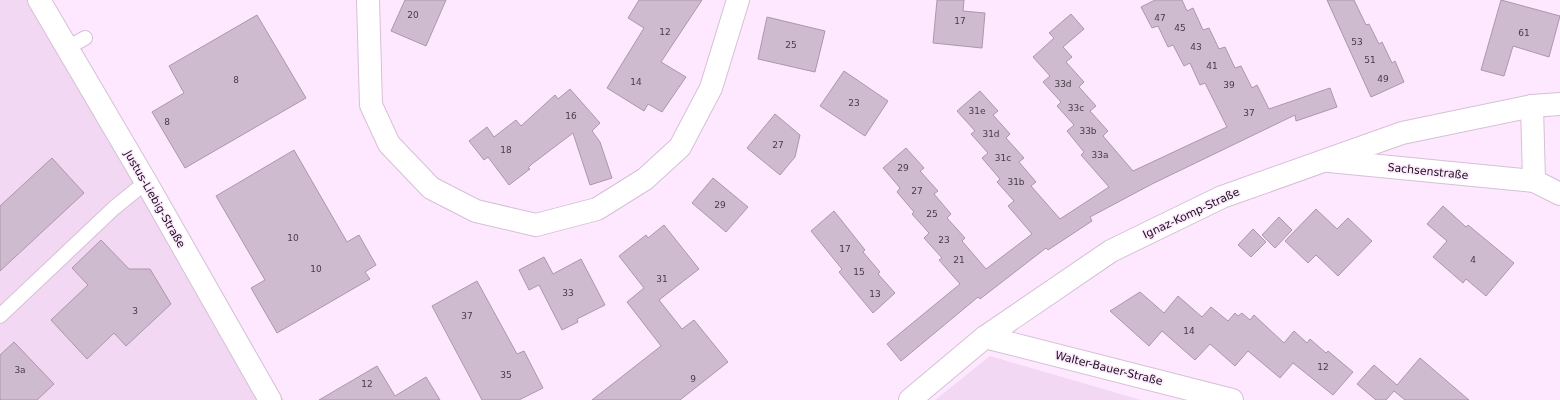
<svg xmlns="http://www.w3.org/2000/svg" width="1560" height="400" font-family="'DejaVu Sans',sans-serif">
  <rect width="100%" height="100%" fill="#fee8ff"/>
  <!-- built -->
  <g fill="#f2d8f3">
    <polygon points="0,0 48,0 284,400 0,400"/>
    <polygon points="990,356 1141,400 935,400"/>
  </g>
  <!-- building -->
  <g fill="#cfbbd0" stroke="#ab97ab">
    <polygon points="405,0 446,0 426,46 391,31"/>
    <polygon points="639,0 702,0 661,62 686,77 662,112 648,104 644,111 607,88 644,28 628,18"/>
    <polygon points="937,0 964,0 963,11 985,13 982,48 933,43"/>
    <polygon points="1155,0 1182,0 1187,11 1193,8 1203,30 1209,28 1219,49 1225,47 1235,68 1241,66 1252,88 1257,85 1269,109 1330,88 1337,107 1296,121 1295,115 1152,184 1090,217 1092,221 1048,250 1046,248 980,299 978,297 901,361 887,344 960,284 939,260 942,258 924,238 929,233 912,214 914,212 897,192 900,188 883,168 906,148 924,168 920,171 938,191 934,194 951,214 947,218 965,238 962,241 986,269 1032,234 1008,206 1014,201 997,182 1000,179 982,158 988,153 971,134 975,131 957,111 980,91 998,111 993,115 1010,134 1006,138 1024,158 1019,162 1036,182 1031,186 1060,219 1109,187 1081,155 1084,152 1067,131 1074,125 1057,106 1061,102 1043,82 1050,76 1033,57 1054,38 1049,33 1071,14 1084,29 1063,47 1072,57 1066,62 1084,82 1079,87 1096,106 1090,111 1108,131 1103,136 1133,171 1227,127 1205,83 1200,85 1190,63 1184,66 1173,45 1168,47 1158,26 1152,28 1141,7"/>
    <polygon points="1327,0 1354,0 1366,25 1369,24 1379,44 1382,42 1392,63 1395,61 1404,82 1371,97"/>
    <polygon points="1501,0 1560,16 1549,57 1513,46 1504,76 1481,70"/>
    <polygon points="257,15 306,98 185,168 152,112 184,93 169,66"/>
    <polygon points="767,17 825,31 815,72 758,59"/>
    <polygon points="844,71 888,101 865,136 820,106"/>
    <polygon points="570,89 600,123 592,131 600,142 612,178 590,185 573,133 532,164 528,168 530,169 509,185 488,157 484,160 469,141 487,127 494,137 516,120 521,126 555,95 558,99"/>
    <polygon points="775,114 800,135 795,157 780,175 747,148"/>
    <polygon points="294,150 347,242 359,235 376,265 365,272 370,279 277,333 251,288 265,280 216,196"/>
    <polygon points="52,158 84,193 0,271 0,206"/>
    <polygon points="713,178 748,207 726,232 692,203"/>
    <polygon points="1443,206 1466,227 1468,225 1514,263 1486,296 1466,279 1463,283 1433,257 1447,241 1427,224"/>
    <polygon points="1316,209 1337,229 1348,218 1372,241 1338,276 1316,255 1308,263 1285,241"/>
    <polygon points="834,211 865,250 863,252 880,272 878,274 895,293 873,313 839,272 842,269 811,231"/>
    <polygon points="1279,217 1292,230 1275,248 1262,235"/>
    <polygon points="664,225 699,269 659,300 682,329 694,320 728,362 680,400 592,400 661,346 627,302 644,288 619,256 646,235 648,238"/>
    <polygon points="1253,229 1266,242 1251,257 1238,245"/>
    <polygon points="101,240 129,269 150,269 171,304 126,346 114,333 87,359 51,320 88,285 72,268"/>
    <polygon points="544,257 553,274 581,259 605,305 577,319 578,322 562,330 539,285 529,290 519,270"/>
    <polygon points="477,281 517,354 524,351 543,388 519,400 482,400 432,306"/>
    <polygon points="1140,292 1164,313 1178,296 1202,317 1211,307 1228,321 1235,313 1238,316 1242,313 1250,320 1254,315 1284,343 1294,331 1307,343 1310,339 1326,353 1328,351 1353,372 1333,395 1293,363 1280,378 1248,351 1235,366 1210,344 1195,360 1162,331 1149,346 1110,311"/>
    <polygon points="14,342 54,384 37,400 0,400 0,355"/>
    <polygon points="1420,358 1469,400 1405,400 1394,391 1386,400 1376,400 1357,384 1374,365 1397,385"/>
    <polygon points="377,366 395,396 426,377 440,400 319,400"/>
  </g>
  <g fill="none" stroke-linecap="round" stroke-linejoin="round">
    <!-- lane casing -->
    <g stroke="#d5c0d6" stroke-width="16">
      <g id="lane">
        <polyline points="67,48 85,38"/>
        <polyline points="0,316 114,208 146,182"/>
      </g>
    </g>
    <!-- street casing -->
    <g stroke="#d5c0d6" stroke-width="24">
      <g id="street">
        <polyline points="39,0 146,182 270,400"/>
        <polyline points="368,0 371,105 389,144 431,188 476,211 536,225 597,209 645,179 680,147 711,88 738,0"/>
        <polyline points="1532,106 1534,181"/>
        <polyline points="1329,161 1534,181 1560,194"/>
        <polyline points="985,337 1232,400"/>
        <polyline points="910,400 985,337 1111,251 1222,197 1402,133 1532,106 1560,104"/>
      </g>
    </g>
    <!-- lane -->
    <use href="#lane" stroke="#fff" stroke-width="14"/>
    <!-- street -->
    <use href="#street" stroke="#fff" stroke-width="22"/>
  </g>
  <g text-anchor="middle" stroke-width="3" stroke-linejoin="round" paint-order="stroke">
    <!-- number labels -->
    <g font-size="9" fill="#463c46">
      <text x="413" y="18">20</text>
      <text x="1160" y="21">47</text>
      <text x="960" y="24">17</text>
      <text x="1180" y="31">45</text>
      <text x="665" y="35">12</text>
      <text x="1524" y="36">61</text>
      <text x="1357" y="45">53</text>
      <text x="791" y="48">25</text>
      <text x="1196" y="50">43</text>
      <text x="1370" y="63">51</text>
      <text x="1212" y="69">41</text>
      <text x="1383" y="82">49</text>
      <text x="236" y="83">8</text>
      <text x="636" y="85">14</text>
      <text x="1063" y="87">33d</text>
      <text x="1229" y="88">39</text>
      <text x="854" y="106">23</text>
      <text x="1076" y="111">33c</text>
      <text x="977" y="114">31e</text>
      <text x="1249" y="116">37</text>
      <text x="571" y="119">16</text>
      <text x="167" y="125">8</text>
      <text x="1088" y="134">33b</text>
      <text x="991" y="137">31d</text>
      <text x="778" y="148">27</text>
      <text x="506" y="153">18</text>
      <text x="1100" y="158">33a</text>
      <text x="1003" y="161">31c</text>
      <text x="903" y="171">29</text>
      <text x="1016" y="185">31b</text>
      <text x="917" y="194">27</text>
      <text x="720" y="208">29</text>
      <text x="932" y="217">25</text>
      <text x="293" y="241">10</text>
      <text x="944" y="243">23</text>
      <text x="845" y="252">17</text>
      <text x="959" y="263">21</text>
      <text x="1473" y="263">4</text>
      <text x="316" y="272">10</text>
      <text x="859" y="275">15</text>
      <text x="662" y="282">31</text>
      <text x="568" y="296">33</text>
      <text x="875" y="297">13</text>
      <text x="135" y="314">3</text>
      <text x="467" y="319">37</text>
      <text x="1189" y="334">14</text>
      <text x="1323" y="370">12</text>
      <text x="20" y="373">3a</text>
      <text x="506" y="378">35</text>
      <text x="693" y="382">9</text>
      <text x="367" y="387">12</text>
    </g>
    <!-- street labels -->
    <g font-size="11" fill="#181118" stroke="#fee8ff">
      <text transform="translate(1428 171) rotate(6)" y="4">Sachsenstraße</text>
      <text transform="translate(155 199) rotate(60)" y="4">Justus-Liebig-Straße</text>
      <text transform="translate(1191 213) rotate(-25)" y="4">Ignaz-Komp-Straße</text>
      <text transform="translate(1109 368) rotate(14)" y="4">Walter-Bauer-Straße</text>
    </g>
  </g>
</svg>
